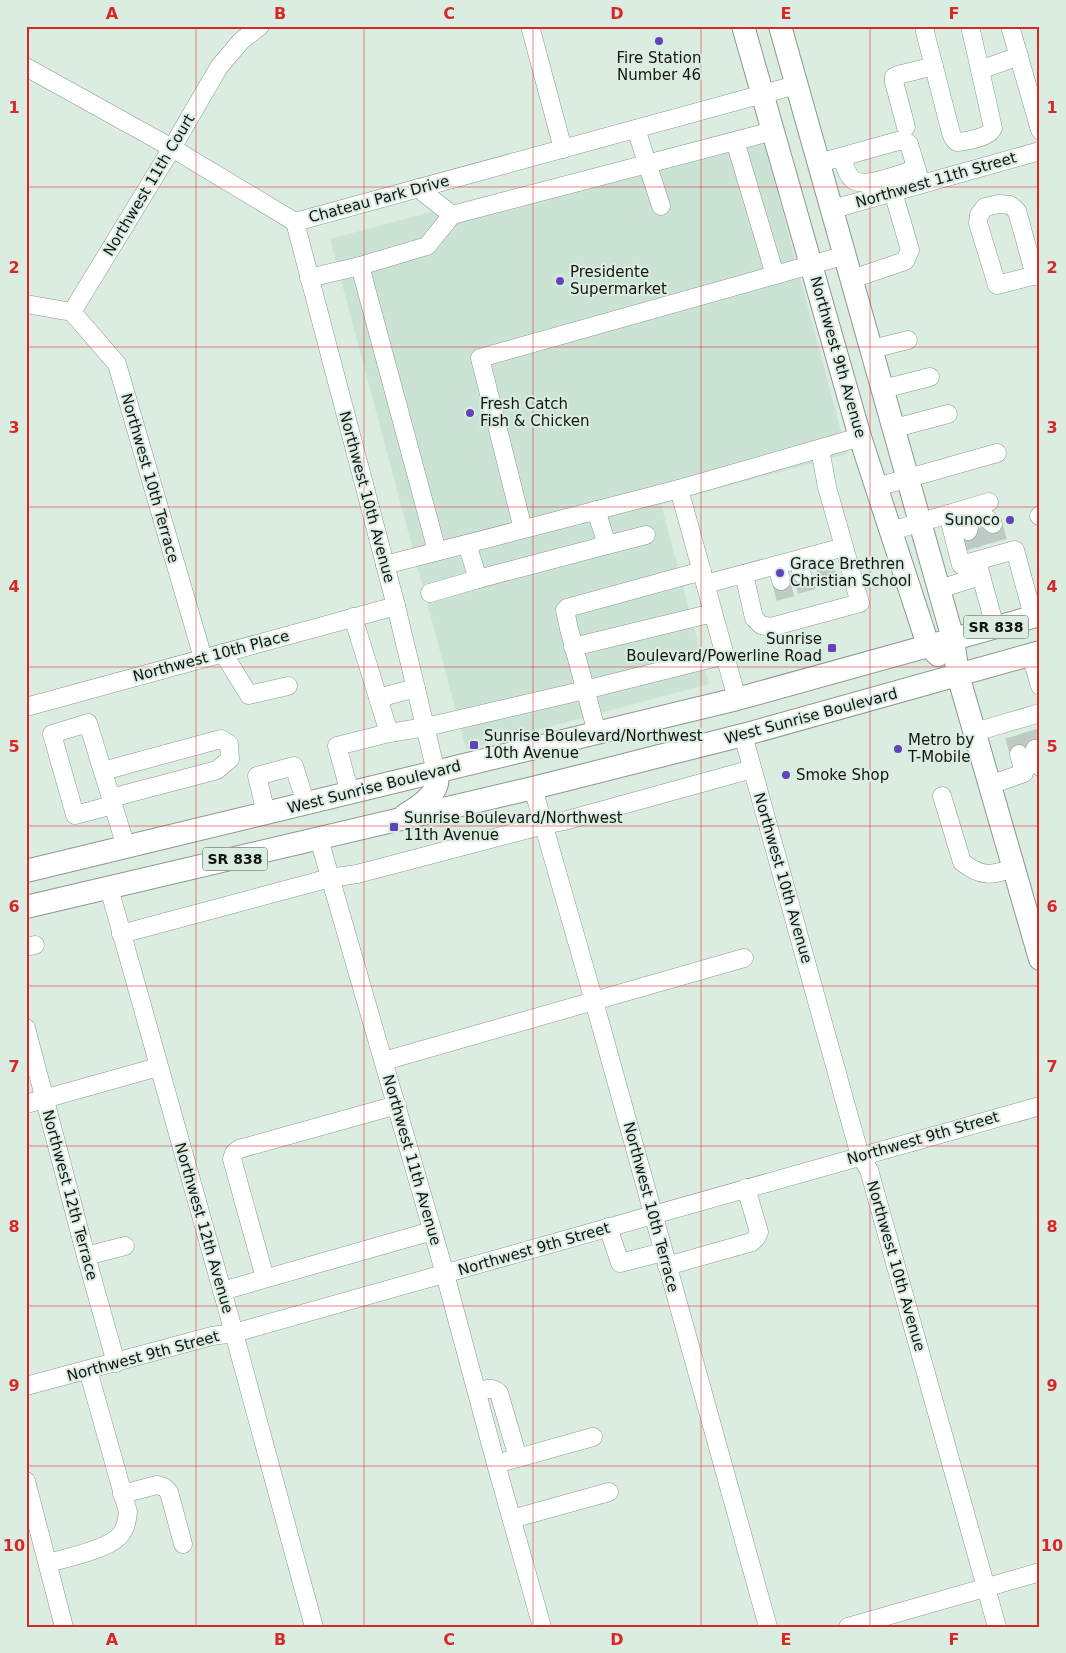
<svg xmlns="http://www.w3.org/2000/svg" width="1066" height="1653" font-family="'DejaVu Sans',sans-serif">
  <rect width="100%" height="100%" fill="#dbece1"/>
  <!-- built -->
  <polygon fill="#cae3d4" points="759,124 847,454 661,504 709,684 466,749 330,239"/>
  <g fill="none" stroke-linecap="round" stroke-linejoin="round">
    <!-- minor-tunnel -->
    <g stroke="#bdccc2" stroke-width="18" stroke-dasharray="18 9" stroke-linecap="butt">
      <polyline points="993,524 999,544"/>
      <polyline points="979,528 986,548"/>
      <polyline points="968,531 974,552"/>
      <polyline points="825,568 832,593"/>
      <polyline points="802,574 809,599"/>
      <polyline points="781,581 787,605"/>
      <polyline points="1030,731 1035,749"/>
      <polyline points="1014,736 1019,754"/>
    </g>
    <!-- minor casing -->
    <g stroke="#89998f" stroke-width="19">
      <g id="minor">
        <polyline points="530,26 563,149"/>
        <path d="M925,26V32L951,133L953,138L957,142C967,141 989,138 993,128L980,70"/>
        <polyline points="970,26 980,70 1019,56"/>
        <polyline points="1010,26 1040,130"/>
        <polyline points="26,67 172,148 295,222 796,85"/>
        <polyline points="906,127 894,82 894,77 898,75 934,66"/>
        <polyline points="636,129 661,206"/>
        <polyline points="735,141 775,275"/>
        <path d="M842,157C844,164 846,173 852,179C864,190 901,173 916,169"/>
        <polyline points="819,163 898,141 905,141 909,144 921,184"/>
        <polyline points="418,188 452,215 773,131"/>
        <polyline points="833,209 1040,151"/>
        <polyline points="295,222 396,606 436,772"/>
        <polyline points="360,266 427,246 452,215"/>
        <polyline points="1035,276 1017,211 1010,205 999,204 985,207 979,215 978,223 997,285 1040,274"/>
        <polyline points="309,278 360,266 437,551"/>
        <polyline points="852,279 905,261 910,250 893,192"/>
        <polyline points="26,304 72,312 172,148 219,67 241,41 260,26"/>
        <polyline points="72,312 117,364 203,658"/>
        <polyline points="872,349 908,340"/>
        <polyline points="883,389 930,377"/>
        <polyline points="895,428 948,414"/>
        <polyline points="877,487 997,453"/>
        <polyline points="679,489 737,699"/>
        <polyline points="974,507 993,524"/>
        <polyline points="948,514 961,565 1015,550 1033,616"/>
        <polyline points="1039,516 1040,515"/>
        <polyline points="523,529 480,358 846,255"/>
        <polyline points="891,531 989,502"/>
        <polyline points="968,531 974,507"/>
        <polyline points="467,544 478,579 607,545 596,510"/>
        <polyline points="607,545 646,535"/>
        <polyline points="798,560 802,574"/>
        <polyline points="977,561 995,627"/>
        <polyline points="385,565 679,489 860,437"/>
        <polyline points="777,565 781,581"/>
        <polyline points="744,574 754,618 761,625 771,627 860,603 827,487 820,449"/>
        <polyline points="706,584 844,547"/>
        <polyline points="939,589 981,576"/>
        <polyline points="430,593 478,579"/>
        <polyline points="353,617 389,733"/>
        <polyline points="573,647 713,613"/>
        <polyline points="223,653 249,695 288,686"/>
        <polyline points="1031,655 1040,686"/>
        <polyline points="378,698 416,688"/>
        <polyline points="26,707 396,606"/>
        <polyline points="975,732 1040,713"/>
        <polyline points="597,733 569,629 565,610 567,608 702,571"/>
        <polyline points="743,735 860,1156 869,1170 997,1627"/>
        <polyline points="1035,749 1040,767"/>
        <polyline points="103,771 221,739 229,744 230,759 217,770 111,798"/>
        <polyline points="990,785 1024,773 1019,754"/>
        <polyline points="533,788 594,1001 768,1627"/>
        <polyline points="350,793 337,746 389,733 426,727 585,690 725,655"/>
        <path d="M942,796L962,862C982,878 991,875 1014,868"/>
        <polyline points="113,805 75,815 52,734 88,723 126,847"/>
        <polyline points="266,813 257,776 294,766 306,804"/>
        <polyline points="319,839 445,1274 496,1464 542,1627"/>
        <polyline points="109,888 234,1333 314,1627"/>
        <polyline points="121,934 330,878 357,874 544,825 564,821 752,769"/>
        <polyline points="26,947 35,945"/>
        <polyline points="26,1028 86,1256 116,1363"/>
        <polyline points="384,1061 744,958"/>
        <polyline points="26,1104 158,1067"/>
        <polyline points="608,1227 620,1263 663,1252"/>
        <polyline points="86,1256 125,1246"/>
        <polyline points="667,1266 752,1242 756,1238 759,1232 746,1188"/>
        <polyline points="265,1278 232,1159 234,1153 239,1149 397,1105"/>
        <polyline points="222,1291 432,1231"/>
        <polyline points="26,1386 212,1336 234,1333 1040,1106"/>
        <path d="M477,1392C486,1389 492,1386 499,1393L518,1458"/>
        <polyline points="496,1464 593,1437"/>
        <polyline points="26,1481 64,1627"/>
        <polyline points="122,1494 157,1485 164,1487 169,1492 183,1544"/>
        <polyline points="512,1519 609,1492"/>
        <path d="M48,1563C66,1558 111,1549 121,1534C126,1528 127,1520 128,1512L88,1370"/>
        <polyline points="848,1627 1040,1572"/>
      </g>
    </g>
    <!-- major casing -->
    <g stroke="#89998f" stroke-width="24">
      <g id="major">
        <polyline points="743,26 860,437 928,645 938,655"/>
        <polyline points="780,26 953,639 958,675 1040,959"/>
        <path d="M405,815C416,808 433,798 437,784C438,781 437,776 436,772"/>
        <polyline points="26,871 737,699 1040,615"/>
        <polyline points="26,907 533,788 743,735 1040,652"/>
      </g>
    </g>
    <!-- minor -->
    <use href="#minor" stroke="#fff" stroke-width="18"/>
    <!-- major -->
    <use href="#major" stroke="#fff" stroke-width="22"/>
  </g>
  <!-- grid -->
  <path fill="none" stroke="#d62828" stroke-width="1" stroke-opacity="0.55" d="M196,26V1627M364,26V1627M533,26V1627M701,26V1627M870,26V1627M26,187H1040M26,347H1040M26,507H1040M26,667H1040M26,826H1040M26,986H1040M26,1146H1040M26,1306H1040M26,1466H1040"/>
  <!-- markers -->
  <g fill="#6043bb" stroke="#dbece1" stroke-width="2">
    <circle cx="659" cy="41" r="5"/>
    <circle cx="560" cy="281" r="5"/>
    <circle cx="470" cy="413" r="5"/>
    <circle cx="1010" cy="520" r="5"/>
    <circle cx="780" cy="573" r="5"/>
    <rect x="827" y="643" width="10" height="10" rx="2.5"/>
    <rect x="469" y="740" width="10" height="10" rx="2.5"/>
    <circle cx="898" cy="749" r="5"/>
    <circle cx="786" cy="775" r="5"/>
    <rect x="389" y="822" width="10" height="10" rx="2.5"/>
  </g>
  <g text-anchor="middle" stroke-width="4" stroke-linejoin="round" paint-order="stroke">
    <!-- shield labels -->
    <g fill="#dbece1" stroke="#4e5651" stroke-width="1">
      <rect x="963.5" y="615.5" width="65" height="23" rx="4"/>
      <rect x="202.5" y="847.5" width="65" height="23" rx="4"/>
    </g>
    <g font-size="14" font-weight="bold" fill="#111613">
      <text x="996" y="632">SR 838</text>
      <text x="235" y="864">SR 838</text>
    </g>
    <!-- poi labels -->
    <g font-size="15" fill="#111613" stroke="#dbece1" text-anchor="start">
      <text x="659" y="63" text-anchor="middle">Fire Station<tspan x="659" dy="17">Number 46</tspan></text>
      <text x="570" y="277">Presidente<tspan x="570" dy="17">Supermarket</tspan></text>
      <text x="480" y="409">Fresh Catch<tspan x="480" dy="17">Fish &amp; Chicken</tspan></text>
      <text x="1000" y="525" text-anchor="end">Sunoco</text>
      <text x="790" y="569">Grace Brethren<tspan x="790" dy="17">Christian School</tspan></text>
      <text x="822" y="644" text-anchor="end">Sunrise<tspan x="822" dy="17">Boulevard/Powerline Road</tspan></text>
      <text x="484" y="741">Sunrise Boulevard/Northwest<tspan x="484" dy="17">10th Avenue</tspan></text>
      <text x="908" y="745">Metro by<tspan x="908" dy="17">T-Mobile</tspan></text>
      <text x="796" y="780">Smoke Shop</text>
      <text x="404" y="823">Sunrise Boulevard/Northwest<tspan x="404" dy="17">11th Avenue</tspan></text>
    </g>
    <!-- street labels -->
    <g font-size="15" fill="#111613" stroke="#dbece1">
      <text transform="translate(936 180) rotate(-16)" y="5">Northwest 11th Street</text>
      <text transform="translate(149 185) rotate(-59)" y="5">Northwest 11th Court</text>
      <text transform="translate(379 199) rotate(-15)" y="5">Chateau Park Drive</text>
      <text transform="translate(838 357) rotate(74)" y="5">Northwest 9th Avenue</text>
      <text transform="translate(150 478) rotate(74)" y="5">Northwest 10th Terrace</text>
      <text transform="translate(367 497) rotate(75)" y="5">Northwest 10th Avenue</text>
      <text transform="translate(211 656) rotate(-15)" y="5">Northwest 10th Place</text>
      <text transform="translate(811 716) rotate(-15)" y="5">West Sunrise Boulevard</text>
      <text transform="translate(374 787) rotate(-14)" y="5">West Sunrise Boulevard</text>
      <text transform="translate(783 878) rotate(74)" y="5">Northwest 10th Avenue</text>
      <text transform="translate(923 1138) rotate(-16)" y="5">Northwest 9th Street</text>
      <text transform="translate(412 1160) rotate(74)" y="5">Northwest 11th Avenue</text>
      <text transform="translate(70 1195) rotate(75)" y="5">Northwest 12th Terrace</text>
      <text transform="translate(651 1207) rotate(75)" y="5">Northwest 10th Terrace</text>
      <text transform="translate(204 1228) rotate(74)" y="5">Northwest 12th Avenue</text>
      <text transform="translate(534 1249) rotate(-16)" y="5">Northwest 9th Street</text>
      <text transform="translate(896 1266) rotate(74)" y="5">Northwest 10th Avenue</text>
      <text transform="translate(143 1356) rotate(-15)" y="5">Northwest 9th Street</text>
    </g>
  </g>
  <!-- border -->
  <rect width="1066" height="1653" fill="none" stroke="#dbece1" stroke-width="55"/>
  <rect x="28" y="28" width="1010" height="1598" fill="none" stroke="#d62828" stroke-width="2"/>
  <g font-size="16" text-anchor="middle" font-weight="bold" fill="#d62828">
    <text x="112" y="19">A</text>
    <text x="280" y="19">B</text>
    <text x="449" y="19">C</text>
    <text x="617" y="19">D</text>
    <text x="786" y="19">E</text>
    <text x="954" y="19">F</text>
    <text x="14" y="113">1</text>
    <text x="1052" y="113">1</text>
    <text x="14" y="273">2</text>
    <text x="1052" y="273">2</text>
    <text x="14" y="433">3</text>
    <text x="1052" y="433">3</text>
    <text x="14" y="592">4</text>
    <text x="1052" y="592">4</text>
    <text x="14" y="752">5</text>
    <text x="1052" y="752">5</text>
    <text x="14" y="912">6</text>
    <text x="1052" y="912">6</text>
    <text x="14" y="1072">7</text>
    <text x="1052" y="1072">7</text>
    <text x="14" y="1232">8</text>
    <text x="1052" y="1232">8</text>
    <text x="14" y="1391">9</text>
    <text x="1052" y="1391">9</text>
    <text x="14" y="1551">10</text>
    <text x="1052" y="1551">10</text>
    <text x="112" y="1645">A</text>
    <text x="280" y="1645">B</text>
    <text x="449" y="1645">C</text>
    <text x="617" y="1645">D</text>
    <text x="786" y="1645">E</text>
    <text x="954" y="1645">F</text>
  </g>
</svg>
